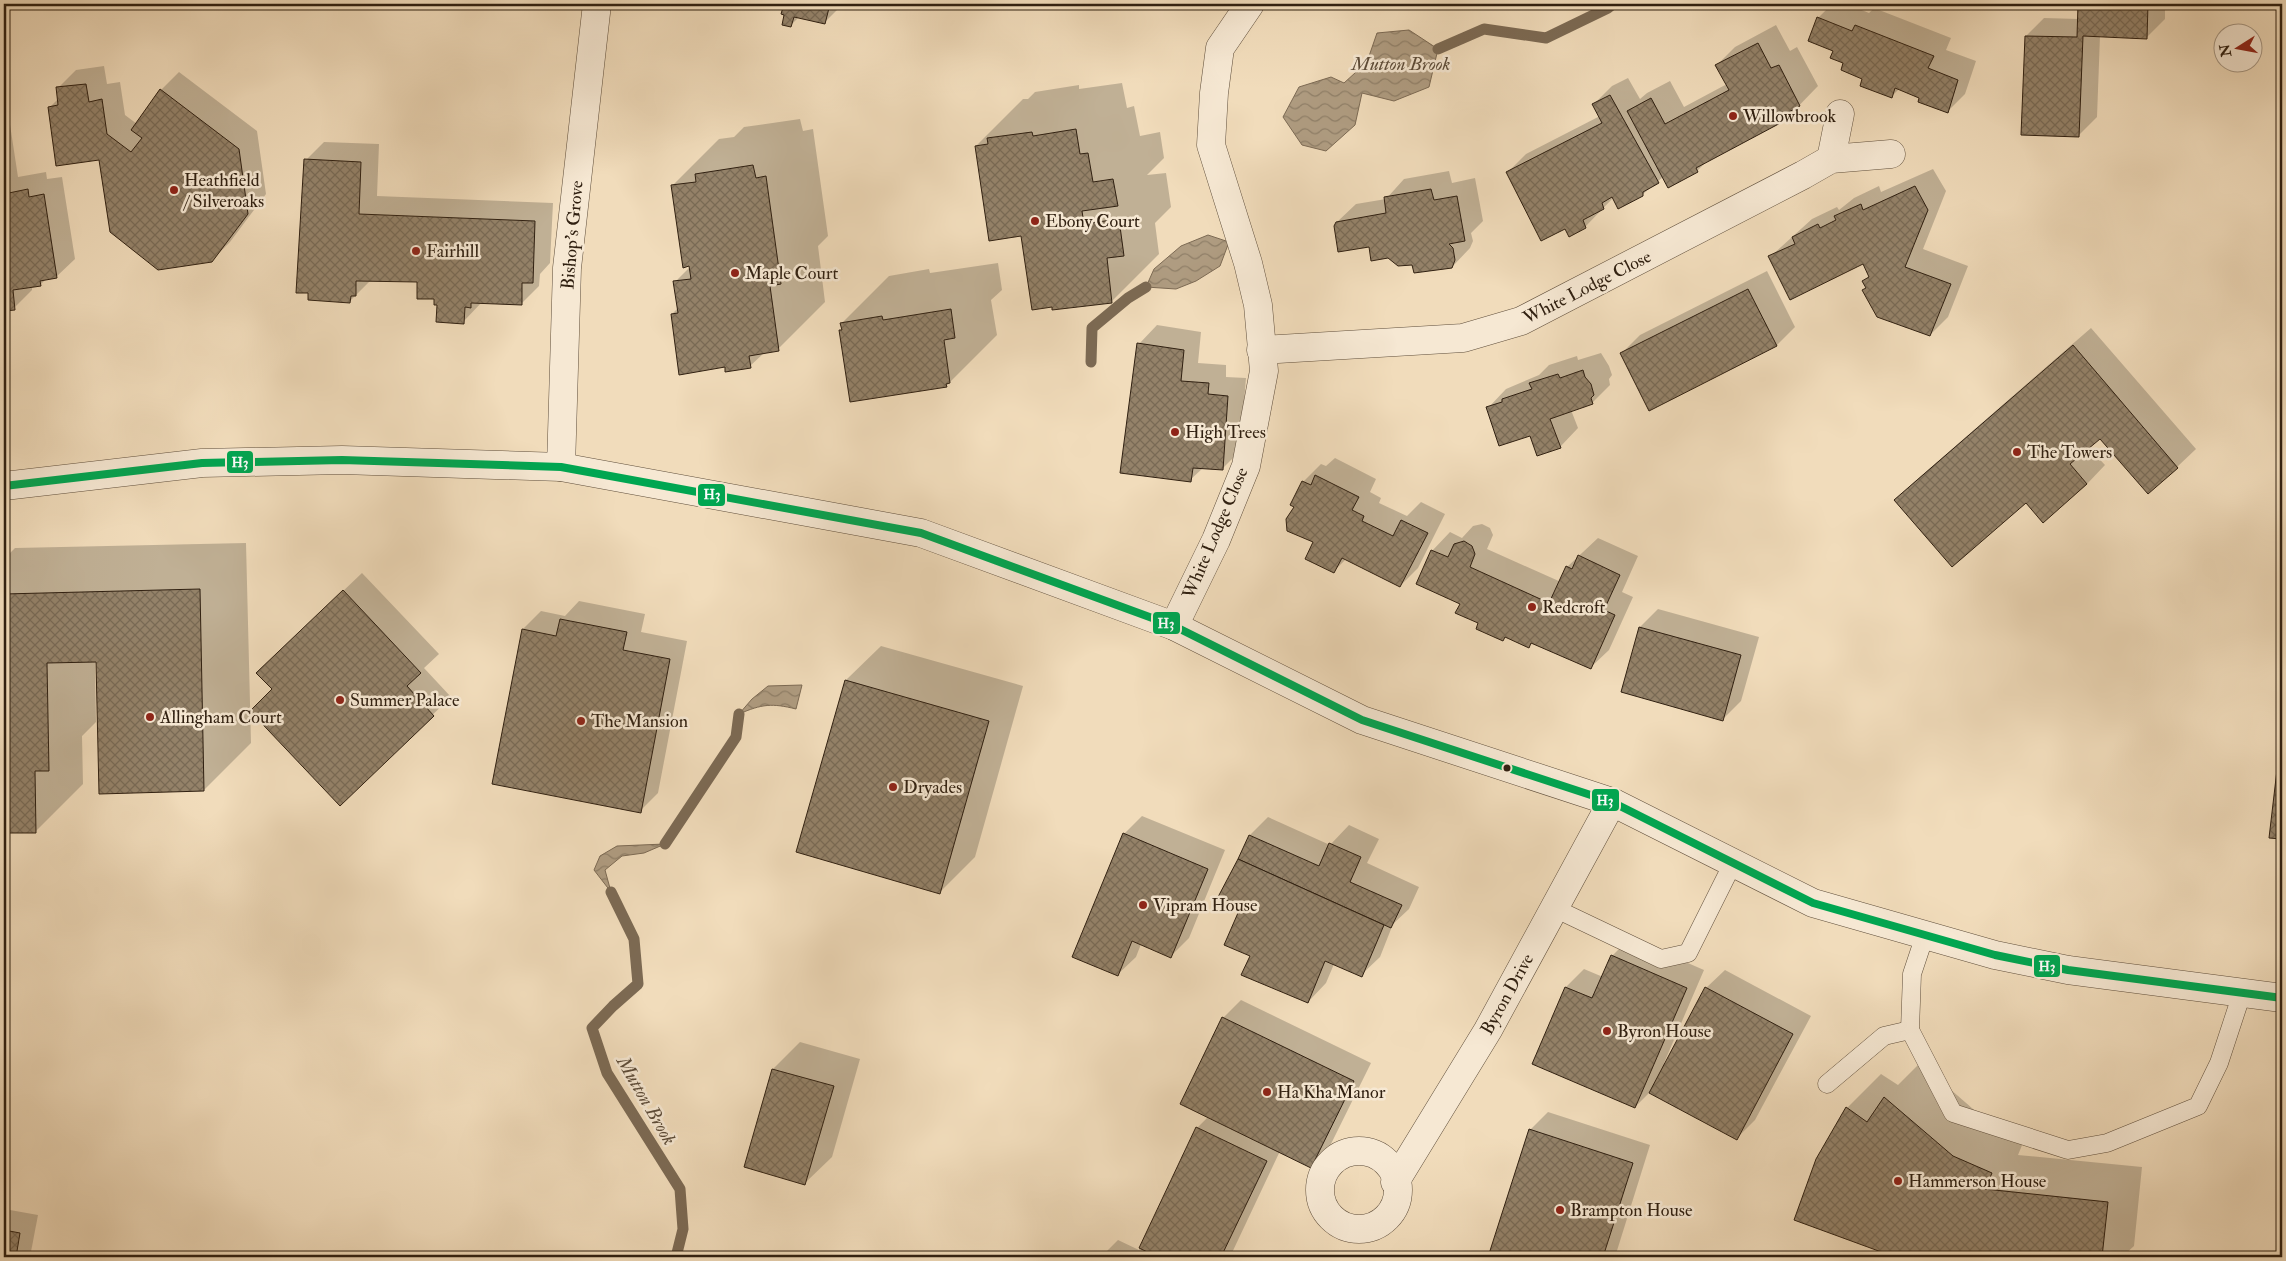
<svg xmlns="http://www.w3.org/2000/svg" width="2286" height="1261" font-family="'IM FELL Double Pica',serif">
  <defs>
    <pattern id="water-waves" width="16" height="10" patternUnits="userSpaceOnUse" patternTransform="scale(1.25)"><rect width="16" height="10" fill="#af9c81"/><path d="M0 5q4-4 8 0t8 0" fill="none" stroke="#8f7f68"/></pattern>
    <pattern id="building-cross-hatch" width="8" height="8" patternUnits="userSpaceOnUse" patternTransform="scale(1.25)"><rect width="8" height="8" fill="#948269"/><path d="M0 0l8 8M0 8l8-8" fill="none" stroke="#796a55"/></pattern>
  </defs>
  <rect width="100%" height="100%" fill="#f1dcbb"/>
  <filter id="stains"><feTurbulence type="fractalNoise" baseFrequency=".004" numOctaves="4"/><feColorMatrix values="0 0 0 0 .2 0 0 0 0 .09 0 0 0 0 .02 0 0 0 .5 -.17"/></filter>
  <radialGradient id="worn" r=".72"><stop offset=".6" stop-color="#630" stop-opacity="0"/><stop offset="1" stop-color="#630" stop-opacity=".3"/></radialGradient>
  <!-- water -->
  <g fill="url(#water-waves)" stroke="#7c6a54">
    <polygon points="1409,30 1438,49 1429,87 1394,101 1362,93 1355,125 1326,151 1302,145 1283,117 1299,87 1331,77 1344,83 1367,62 1377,33"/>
    <polygon points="1208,235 1229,242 1220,266 1196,281 1176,289 1146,287 1154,269 1181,246"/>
    <path d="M802,685L796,709C772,703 762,704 739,714L752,699L768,686Z"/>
    <polygon points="665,844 644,853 622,856 605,870 611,892 594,870 600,856 617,846"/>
  </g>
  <!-- shadow -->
  <g fill="#0003">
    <polygon points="785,4 843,4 824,23 799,17 791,25 786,14 783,14"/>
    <polygon points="1832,4 1847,4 1869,13 1874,8 1951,38 1946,50 1976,61 1965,94 1947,112 1920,97 1899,89 1891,97 1863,78 1834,50 1818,18"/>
    <polygon points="2079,4 2165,4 2165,19 2147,37 2100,36 2097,117 2078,136 2026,36 2044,18 2079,19"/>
    <polygon points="1776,25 1790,51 1797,47 1818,86 1787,118 1708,160 1697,171 1663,177 1642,195 1613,198 1585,227 1565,227 1508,172 1526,154 1600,116 1594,104 1612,86 1628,78 1640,99 1647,93 1670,81 1684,107 1727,84 1717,65 1735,47"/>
    <polygon points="104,66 107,84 120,82 125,115 137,124 161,90 179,72 257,131 266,194 230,242 211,261 49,108 59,98 58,88 76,70"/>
    <polygon points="1122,83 1127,108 1134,106 1140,136 1160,132 1164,158 1147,175 1166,173 1171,207 1155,223 1159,254 1112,301 1022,234 976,146 1023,99 1028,99 1035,92 1079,85 1079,89"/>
    <polygon points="4,105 7,105 18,177 46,172 47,179 62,177 75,259 56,277 47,278 40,285 32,286 32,290 14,308 4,310"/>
    <polygon points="800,119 803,131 813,129 828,236 818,246 825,302 778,349 765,352 750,366 726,365 672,314 679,307 675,282 692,265 672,186 719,139 734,137 744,127"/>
    <polygon points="324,142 379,144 377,196 553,203 550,263 540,274 539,286 521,304 482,302 463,322 438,304 436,298 418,281 371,280 350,301 306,160"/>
    <polygon points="1933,169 1946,191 1923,249 1968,266 1948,317 1930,335 1863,290 1867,287 1863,281 1870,275 1863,262 1770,257 1812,219 1837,207 1839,210 1854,198 1879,186 1881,192"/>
    <polygon points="1449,171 1452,183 1475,178 1483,221 1471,233 1473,241 1470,248 1452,267 1413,264 1370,246 1337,222 1356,204 1386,199 1404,179"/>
    <polygon points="998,263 1002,290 991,300 997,335 946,386 840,331 843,328 842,323 889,276 929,269 930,273"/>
    <polygon points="1767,271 1795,327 1777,345 1622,353 1640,335"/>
    <polygon points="1157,325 1201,332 1198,363 1226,365 1226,377 1246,378 1240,451 1222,469 1203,468 1190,480 1139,344"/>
    <polygon points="2091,328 2196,449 2177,467 2148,492 2100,437 2088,447 2105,465 2087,484 2026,501 1896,500 1914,482"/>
    <polygon points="1601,353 1609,366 1612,375 1609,379 1610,385 1592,403 1571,410 1578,428 1560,447 1531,434 1488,408 1506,389 1539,375 1549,365 1577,356 1578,360"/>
    <polygon points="1335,458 1376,479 1370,492 1381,498 1379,503 1407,516 1421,502 1445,514 1418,568 1400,586 1346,559 1333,572 1296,507 1303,482 1321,464 1326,466"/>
    <polygon points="1482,524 1490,528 1493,535 1487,549 1561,582 1567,567 1598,538 1638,556 1622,592 1633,597 1609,650 1590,668 1533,643 1528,647 1506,636 1503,640 1479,623 1461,603 1432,551 1450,532 1462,538 1473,526"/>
    <polygon points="246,543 251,743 204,790 97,661 95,661 96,722 82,736 83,784 36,831 4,832 4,559 15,548"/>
    <polygon points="362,573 439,654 424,668 451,697 340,804 276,655"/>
    <polygon points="579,601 645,614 641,632 687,641 658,793 640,811 523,629 541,611 565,616"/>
    <polygon points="1658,609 1759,637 1741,701 1723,719 1622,691 1640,627"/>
    <polygon points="881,646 1023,686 975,857 940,892 798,851 846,680"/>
    <polygon points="2282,738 2282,838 2270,836"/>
    <polygon points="1142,816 1225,850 1189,938 1171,956 1141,944 1136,957 1117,975 1124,834"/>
    <polygon points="1268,817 1330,845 1349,825 1379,839 1367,863 1419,887 1409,909 1393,924 1380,957 1361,975 1334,964 1326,983 1308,1002 1251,955 1242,906 1220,896 1250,835"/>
    <polygon points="1630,938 1704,970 1664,1063 1666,1064 1706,988 1725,970 1811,1016 1755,1120 1737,1138 1650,1092 1635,1107 1533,1063 1566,987 1584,969 1603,977 1612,956"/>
    <polygon points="1241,1000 1371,1063 1329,1148 1311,1166 1280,1151 1230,1257 1101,1257 1118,1240 1139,1250 1197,1128 1209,1116 1223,1018"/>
    <polygon points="800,1042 860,1059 832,1157 805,1183 746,1166 773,1069"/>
    <polygon points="1920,1063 1988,1122 2025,1138 2018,1155 2142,1167 2134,1246 2122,1257 1899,1257 1796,1219 1847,1108 1881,1074 1898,1085"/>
    <polygon points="1548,1112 1650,1145 1615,1257 1489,1257 1530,1130"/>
    <polygon points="10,1210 38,1215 30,1257 4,1257 4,1216"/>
  </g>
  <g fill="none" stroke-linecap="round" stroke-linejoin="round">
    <!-- stream -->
    <g stroke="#7c6a54" stroke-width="11">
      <polyline points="1438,49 1484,29 1546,38 1608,8 1613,4"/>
      <polyline points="1091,362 1092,328 1128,298 1146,287"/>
      <polyline points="665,844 736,737 739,714"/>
      <polyline points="611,892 634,939 638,984 613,1006 592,1028 607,1073 680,1189 683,1229 676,1257"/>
    </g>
  </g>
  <!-- building -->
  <g fill="url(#building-cross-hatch)" stroke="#302011">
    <polygon points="784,4 830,4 825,24 794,17 791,27 782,25 784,15 781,14"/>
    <polygon points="2078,4 2148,4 2147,39 2083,36 2079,137 2021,135 2025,36 2077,37"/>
    <polygon points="1817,17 1852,31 1855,25 1934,56 1928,68 1958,80 1948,113 1918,102 1919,98 1895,88 1892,98 1860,86 1862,79 1841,70 1843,63 1830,58 1833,51 1808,41"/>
    <polygon points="1758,43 1771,68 1779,65 1800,106 1785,114 1788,119 1696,168 1698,172 1668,188 1627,111 1651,98 1665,124 1729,90 1715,65"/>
    <polygon points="86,84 89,102 102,99 107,134 131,152 142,138 131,130 160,89 239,149 248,214 212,262 158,270 110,232 99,160 56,166 48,107 58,105 56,87"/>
    <polygon points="1610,95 1659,183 1643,192 1643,196 1618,209 1612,197 1602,203 1604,209 1583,220 1586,228 1569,237 1565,229 1541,241 1506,172 1602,123 1592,104"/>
    <polygon points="1076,129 1080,154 1088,153 1093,182 1113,179 1118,206 1082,211 1084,224 1119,219 1124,256 1107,258 1112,303 1052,310 1052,307 1032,310 1021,236 989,241 975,146 988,144 987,138 1032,132 1033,136"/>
    <polygon points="304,159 361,162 359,214 535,221 533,283 522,283 522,305 471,303 471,308 465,307 464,324 436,322 437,305 434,305 434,299 417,299 417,282 356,281 356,296 351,296 350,303 308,300 308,293 296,293"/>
    <polygon points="753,165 756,178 766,176 781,284 770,286 779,351 749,356 751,368 725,372 725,367 679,375 671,314 678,313 673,281 691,279 689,266 683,268 671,185 696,182 695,174"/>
    <polygon points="1915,186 1928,210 1905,267 1951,284 1930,336 1877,317 1862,290 1866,288 1862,281 1869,277 1863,264 1790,300 1768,256 1795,244 1792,237 1818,224 1820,228 1836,220 1834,216 1861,204 1863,210"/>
    <polygon points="28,189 29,197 44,194 57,278 40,281 41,286 13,290 15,310 4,311 4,194"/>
    <polygon points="1431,189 1434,200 1457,196 1465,241 1449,244 1453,248 1455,260 1452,268 1414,273 1412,265 1398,266 1388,258 1371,261 1369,247 1338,252 1334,226 1336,222 1386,213 1384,197"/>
    <polygon points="1748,289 1777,346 1649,411 1620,353"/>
    <polygon points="951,309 955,338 944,340 950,383 946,384 947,387 850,402 839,330 842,330 840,323 882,316 883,320"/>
    <polygon points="1137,343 1184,350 1181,381 1209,383 1208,394 1228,396 1223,470 1193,468 1191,482 1120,473"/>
    <polygon points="2073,345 2178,468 2148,494 2100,439 2070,464 2087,484 2043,523 2026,503 1952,567 1894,500"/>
    <polygon points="1583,370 1585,377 1591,384 1594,395 1591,398 1593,404 1550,419 1561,448 1537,456 1530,436 1499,446 1486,407 1502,402 1502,399 1532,389 1529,383 1558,374 1560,378"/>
    <polygon points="1315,475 1359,497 1352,510 1364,516 1362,521 1393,536 1401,520 1428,533 1400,587 1342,558 1334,573 1305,559 1313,542 1287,531 1286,519 1294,507 1290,505 1302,481 1311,485"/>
    <polygon points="1464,541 1472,546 1475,554 1470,567 1549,603 1566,566 1572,569 1578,555 1620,575 1604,610 1615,615 1591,669 1531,643 1529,648 1505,637 1503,641 1476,629 1478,623 1455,613 1460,604 1416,584 1431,550 1448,557 1454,544"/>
    <polygon points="200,589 204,791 99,794 96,662 47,663 49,771 35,771 36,833 4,833 4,594"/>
    <polygon points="343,590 421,673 407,686 434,716 340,806 250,711 272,689 256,673"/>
    <polygon points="560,619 627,632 623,650 670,659 641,813 492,784 522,629 556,636"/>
    <polygon points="1639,627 1741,655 1723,721 1621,692"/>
    <polygon points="845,680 989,721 940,894 796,852"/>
    <polygon points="2282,727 2282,839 2269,838"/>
    <polygon points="1123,833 1208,869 1171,958 1132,941 1118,976 1072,957"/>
    <polygon points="1249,835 1319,866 1329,843 1361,857 1350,882 1402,905 1391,928 1238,859"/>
    <polygon points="1238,859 1384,925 1362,977 1325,961 1308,1003 1241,975 1250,956 1224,945 1241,906 1218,897"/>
    <polygon points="1611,955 1687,988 1635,1108 1532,1064 1565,987 1592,998"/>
    <polygon points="1705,987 1793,1034 1737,1140 1649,1093"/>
    <polygon points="1222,1017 1354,1081 1311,1168 1180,1104"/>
    <polygon points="772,1069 834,1086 805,1185 744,1167"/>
    <polygon points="1884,1097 1953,1156 1992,1173 1985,1189 2108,1202 2102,1257 1895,1257 1794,1220 1816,1159 1846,1107 1867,1122"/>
    <polygon points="1196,1127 1267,1161 1221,1257 1158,1257 1139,1248"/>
    <polygon points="1529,1129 1633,1163 1603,1257 1488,1257"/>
    <polygon points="4,1230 20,1233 16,1257 4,1257"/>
  </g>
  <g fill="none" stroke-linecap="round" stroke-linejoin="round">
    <!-- service casing -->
    <g stroke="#604f3c" stroke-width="19">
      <g id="service">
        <polyline points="1554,908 1661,959 1688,953 1733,863"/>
        <polyline points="1925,935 1912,974 1910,1030 1953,1113 2068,1150 2107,1143 2198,1106 2219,1063 2242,993"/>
        <polyline points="1827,1084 1884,1036 1910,1030"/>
      </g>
    </g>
    <!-- minor casing -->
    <g stroke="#604f3c" stroke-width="29">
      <g id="minor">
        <polyline points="1831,159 1840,114"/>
        <polyline points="1261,350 1463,338 1521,321 1803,175 1831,159 1891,154"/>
        <polyline points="561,467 567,268 597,4"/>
        <polyline points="1174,626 1216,540 1246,466 1264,371 1258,305 1248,263 1211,145 1214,93 1220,48 1250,4"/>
        <circle cx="1359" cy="1190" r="39"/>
        <polyline points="1395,1182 1488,1030 1612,802"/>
      </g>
    </g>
    <!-- tertiary casing -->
    <g stroke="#604f3c" stroke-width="29">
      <polyline id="tertiary" points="4,486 202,463 342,460 561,467 921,533 1174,626 1362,720 1612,802 1813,903 1995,955 2068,970 2282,998"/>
    </g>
    <!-- service -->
    <use href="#service" stroke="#f6e8d3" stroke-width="18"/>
    <!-- minor -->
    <use href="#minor" stroke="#f6e8d3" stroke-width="28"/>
    <!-- tertiary -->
    <use href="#tertiary" stroke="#f6e8d3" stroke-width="28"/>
    <!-- bus-1 casing -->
    <g stroke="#f6e8d3" stroke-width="11">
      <polyline id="bus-1" points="4,486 202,463 342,460 561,467 921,533 1174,626 1362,720 1612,802 1813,903 1995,955 2068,970 2282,998"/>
    </g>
    <!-- bus-1 -->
    <use href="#bus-1" stroke="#00a651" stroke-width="8"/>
  </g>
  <!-- markers -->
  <g fill="#8f2418" stroke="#f6e8d3" stroke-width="2">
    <circle cx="1733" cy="116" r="5"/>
    <circle cx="174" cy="190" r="5"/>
    <circle cx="1035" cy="221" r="5"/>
    <circle cx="416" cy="251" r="5"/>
    <circle cx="735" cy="273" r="5"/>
    <circle cx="1175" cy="432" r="5"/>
    <circle cx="2017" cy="452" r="5"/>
    <circle cx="1532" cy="607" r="5"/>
    <circle cx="340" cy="700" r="5"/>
    <circle cx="150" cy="717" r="5"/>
    <circle cx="581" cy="721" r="5"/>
    <circle cx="893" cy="787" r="5"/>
    <circle cx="1143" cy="905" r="5"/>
    <circle cx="1607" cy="1031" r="5"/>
    <circle cx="1267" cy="1092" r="5"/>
    <circle cx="1898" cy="1181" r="5"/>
    <circle cx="1560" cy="1210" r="5"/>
  </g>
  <circle fill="#302011" stroke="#f6e8d3" stroke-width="2" cx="1507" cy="768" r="4.5"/>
  <g text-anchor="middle" stroke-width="5" stroke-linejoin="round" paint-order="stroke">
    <!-- poi labels -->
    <g font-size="18" fill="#302011" stroke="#f6e8d3" text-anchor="start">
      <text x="1743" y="122">Willowbrook</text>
      <text x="184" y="186">Heathfield<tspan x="184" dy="21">/ Silveroaks</tspan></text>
      <text x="1045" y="227">Ebony Court</text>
      <text x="426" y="257">Fairhill</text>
      <text x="745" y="279">Maple Court</text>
      <text x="1185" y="438">High Trees</text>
      <text x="2027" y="458">The Towers</text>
      <text x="1542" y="613">Redcroft</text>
      <text x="350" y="706">Summer Palace</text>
      <text x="160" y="723">Allingham Court</text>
      <text x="591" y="727">The Mansion</text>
      <text x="903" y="793">Dryades</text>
      <text x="1153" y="911">Vipram House</text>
      <text x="1617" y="1037">Byron House</text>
      <text x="1277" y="1098">Ha Kha Manor</text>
      <text x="1908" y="1187">Hammerson House</text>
      <text x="1570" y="1216">Brampton House</text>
    </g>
    <!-- street labels -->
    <g font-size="18" fill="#302011" stroke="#f6e8d3">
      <text transform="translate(572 235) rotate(-85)" y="6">Bishop's Grove</text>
      <text transform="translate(1587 287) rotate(-27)" y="6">White Lodge Close</text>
      <text transform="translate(1215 533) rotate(-67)" y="6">White Lodge Close</text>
      <text transform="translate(1507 994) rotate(-61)" y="6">Byron Drive</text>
    </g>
    <!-- water labels -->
    <g font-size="19" font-style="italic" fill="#5c4b38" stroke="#f6e8d3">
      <text x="1401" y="70">Mutton Brook</text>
      <text transform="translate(647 1100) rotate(60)" y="7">Mutton Brook</text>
    </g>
  </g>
  <g stroke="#f6e8d3" stroke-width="2">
    <rect x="226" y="450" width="28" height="24" rx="5" fill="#00a651"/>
    <rect x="697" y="483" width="29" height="24" rx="5" fill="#00a651"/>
    <rect x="1152" y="611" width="29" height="24" rx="5" fill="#00a651"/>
    <rect x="1591" y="788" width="29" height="24" rx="5" fill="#00a651"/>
    <rect x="2033" y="954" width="28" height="24" rx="5" fill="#00a651"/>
  </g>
  <g font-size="14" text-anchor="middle" font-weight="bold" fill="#fff">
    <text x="240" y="467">H3</text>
    <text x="712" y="499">H3</text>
    <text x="1166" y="628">H3</text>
    <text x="1605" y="805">H3</text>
    <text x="2047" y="971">H3</text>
  </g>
  <!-- margin -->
  <rect width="2286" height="1261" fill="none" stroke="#f1dcbb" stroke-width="20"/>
  <rect x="5" y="5" width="2276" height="1251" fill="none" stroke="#302011" stroke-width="2.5"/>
  <rect x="10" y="10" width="2266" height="1241" fill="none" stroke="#302011"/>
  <!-- north arrow -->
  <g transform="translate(2238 48) rotate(259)"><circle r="24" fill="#f6e8d3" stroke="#a79885"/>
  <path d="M0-4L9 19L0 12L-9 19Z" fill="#8f2418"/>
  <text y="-8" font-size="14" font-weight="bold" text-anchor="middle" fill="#302011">N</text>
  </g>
  <rect width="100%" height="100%" filter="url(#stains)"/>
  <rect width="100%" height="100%" fill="url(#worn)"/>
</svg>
